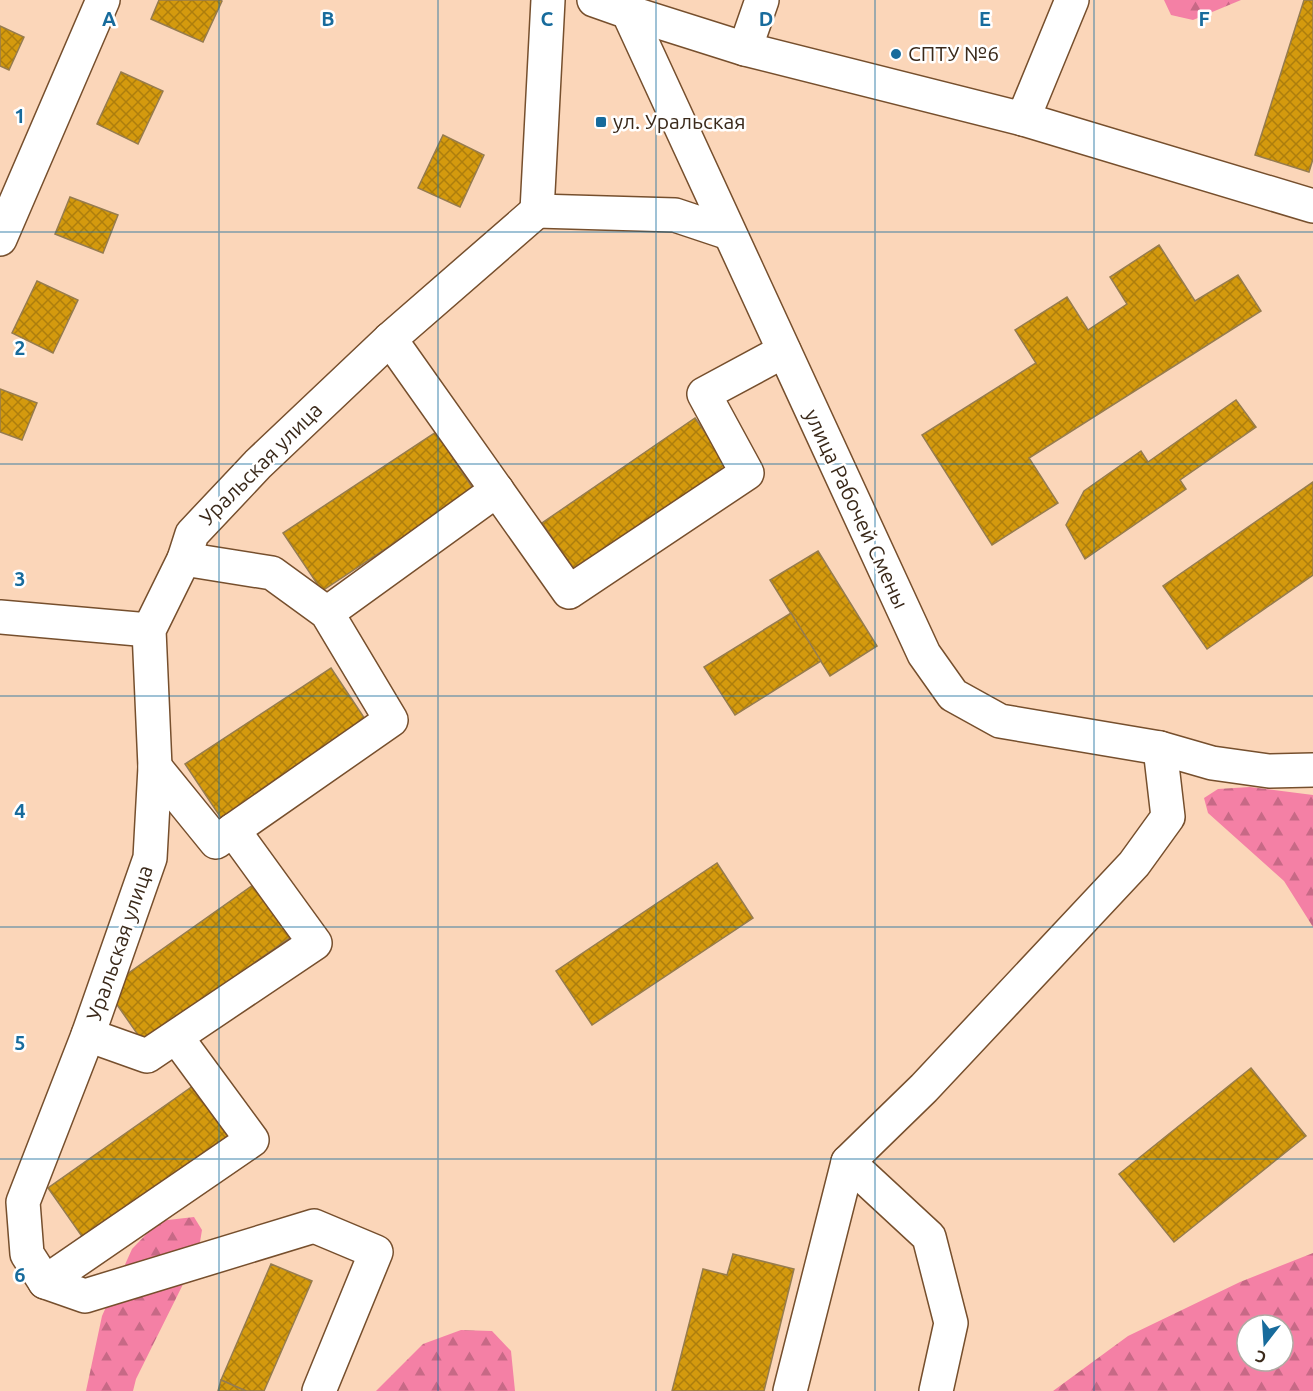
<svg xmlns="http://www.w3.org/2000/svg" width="1313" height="1391" font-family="Ubuntu,sans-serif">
  <defs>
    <pattern id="forest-firs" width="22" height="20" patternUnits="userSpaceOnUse" patternTransform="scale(1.5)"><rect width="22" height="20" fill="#f480a5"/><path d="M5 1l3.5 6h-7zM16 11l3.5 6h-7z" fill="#c76986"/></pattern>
    <pattern id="building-cross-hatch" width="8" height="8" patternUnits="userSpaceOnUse" patternTransform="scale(1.5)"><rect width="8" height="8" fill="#d49a0e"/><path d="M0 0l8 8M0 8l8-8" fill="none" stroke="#ad7e0d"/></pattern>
  </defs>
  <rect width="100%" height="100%" fill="#fbd6b9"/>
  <!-- forest -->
  <g fill="url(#forest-firs)" fill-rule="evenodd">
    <polygon points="1164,0 1241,0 1193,20 1171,15"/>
    <polygon points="1250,787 1313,795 1313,927 1284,881 1208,813 1204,798 1218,789"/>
    <polygon points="194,1217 202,1230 198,1254 136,1379 133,1391 86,1391 102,1316 132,1249 159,1221"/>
    <path d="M1313,1253V1391H1053L1128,1336L1240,1282ZM1247,1325H1283V1361H1247Z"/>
    <polygon points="461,1330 492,1331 511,1351 515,1391 376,1391 423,1344"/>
  </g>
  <!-- building -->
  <g fill="url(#building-cross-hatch)" stroke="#967c4e" stroke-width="1.5">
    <polygon points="159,0 220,0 222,1 203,42 151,19"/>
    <polygon points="1304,0 1313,0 1313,159 1309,172 1255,155"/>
    <polygon points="0,26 24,37 9,70 0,66"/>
    <polygon points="121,72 163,91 138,144 97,124"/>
    <polygon points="443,135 484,155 460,207 418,188"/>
    <polygon points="70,197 118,215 103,253 55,234"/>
    <polygon points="1159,245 1195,301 1238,275 1261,311 1029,458 1058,503 992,545 922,435 1036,363 1015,330 1067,297 1088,330 1127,304 1110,277"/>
    <polygon points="37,281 78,300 53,353 12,333"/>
    <polygon points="0,389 37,403 22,440 0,432"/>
    <polygon points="1236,400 1256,427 1180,480 1186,489 1085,559 1066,525 1084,491 1141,451 1148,462"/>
    <polygon points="695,418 730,468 577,574 542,523"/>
    <polygon points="436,432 474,490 322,591 283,533"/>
    <polygon points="1313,482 1313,575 1207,649 1163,586"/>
    <polygon points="818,551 877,646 830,676 770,580"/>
    <polygon points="791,613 821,661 735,715 704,667"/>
    <polygon points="331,668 367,722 221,818 185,764"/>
    <polygon points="717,863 753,918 592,1025 556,971"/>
    <polygon points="260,880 298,932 143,1042 106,989"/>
    <polygon points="1251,1068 1306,1136 1174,1242 1119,1174"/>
    <polygon points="200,1081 240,1137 88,1245 48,1188"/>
    <polygon points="733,1254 794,1269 764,1391 672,1391 703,1269 727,1275"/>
    <polygon points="271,1264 312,1281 264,1391 246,1391 221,1380"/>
    <polygon points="221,1380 246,1391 218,1391"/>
  </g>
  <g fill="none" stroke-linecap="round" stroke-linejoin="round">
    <!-- minor casing -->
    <g stroke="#764f2d" stroke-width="36">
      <g id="minor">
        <polyline points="594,0 628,12 924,654 953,695 1000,721 1160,748 1212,763 1269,771 1313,770"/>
        <polyline points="628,12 745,49 1023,119 1072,0"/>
        <polyline points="745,49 762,0"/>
        <polyline points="1023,119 1313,206"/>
        <polyline points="537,211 548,0"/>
        <polyline points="537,211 675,215 729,233"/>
        <polyline points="0,239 103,0"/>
        <polyline points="390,339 569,592 747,473 704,394 784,351"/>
        <polyline points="327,613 497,490"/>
        <polyline points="0,617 149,630"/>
        <polyline points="155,767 216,842 391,720 327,613 272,573 184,559"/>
        <polyline points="88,1035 147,1056 315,943 233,830"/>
        <polyline points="848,1162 929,1237 951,1323 936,1391"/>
        <polyline points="45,1282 252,1140 177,1038"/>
        <polyline points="319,1391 376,1252 314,1226 85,1296 45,1282 27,1254 23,1202 88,1035 150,858 155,767 149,630 184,559 192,534 258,464 390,339 537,211"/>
        <polyline points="790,1391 848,1162 924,1088 1134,864 1168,817 1160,748"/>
      </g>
    </g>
    <!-- minor -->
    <use href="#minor" stroke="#fff" stroke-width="33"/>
  </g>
  <!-- grid -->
  <path fill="none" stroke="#176b9c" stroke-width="1.5" stroke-opacity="0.55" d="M219,0V1391M438,0V1391M656,0V1391M875,0V1391M1094,0V1391M0,232H1313M0,464H1313M0,696H1313M0,927H1313M0,1159H1313"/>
  <!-- markers -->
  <g fill="#176b9c" stroke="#fff" stroke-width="2">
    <circle cx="896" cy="54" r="6"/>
    <rect x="595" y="116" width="12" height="12" rx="3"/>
  </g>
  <g text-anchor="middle" stroke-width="5" stroke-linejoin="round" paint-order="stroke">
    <!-- poi labels -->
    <g font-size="21" fill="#3a291a" stroke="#fff" text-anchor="start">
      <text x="908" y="61">СПТУ №6</text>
      <text x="613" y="129">ул. Уральская</text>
    </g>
    <!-- street labels -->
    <g font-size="21" fill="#3a291a" stroke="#fff">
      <text transform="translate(261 464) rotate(-45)" y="7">Уральская улица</text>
      <text transform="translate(856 509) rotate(65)" y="7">улица Рабочей Смены</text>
      <text transform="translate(120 943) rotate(-71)" y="7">Уральская улица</text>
    </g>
  </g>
  <g font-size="20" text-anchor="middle" font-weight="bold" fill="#176b9c" stroke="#fff" stroke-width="5" stroke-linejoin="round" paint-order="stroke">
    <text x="109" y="26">A</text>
    <text x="328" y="26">B</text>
    <text x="547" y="26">C</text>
    <text x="766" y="26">D</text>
    <text x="985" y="26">E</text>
    <text x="1204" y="26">F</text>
    <text x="20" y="123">1</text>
    <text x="20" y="355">2</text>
    <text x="20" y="586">3</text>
    <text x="20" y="818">4</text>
    <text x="20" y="1050">5</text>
    <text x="20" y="1282">6</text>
  </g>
  <!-- north arrow -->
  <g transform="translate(1265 1343) rotate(197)"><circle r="28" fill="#ffffff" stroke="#b0a9a3" stroke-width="1.5"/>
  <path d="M0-4.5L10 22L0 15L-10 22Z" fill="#176b9c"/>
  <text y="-9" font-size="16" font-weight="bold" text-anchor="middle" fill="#3a291a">С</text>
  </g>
</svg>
